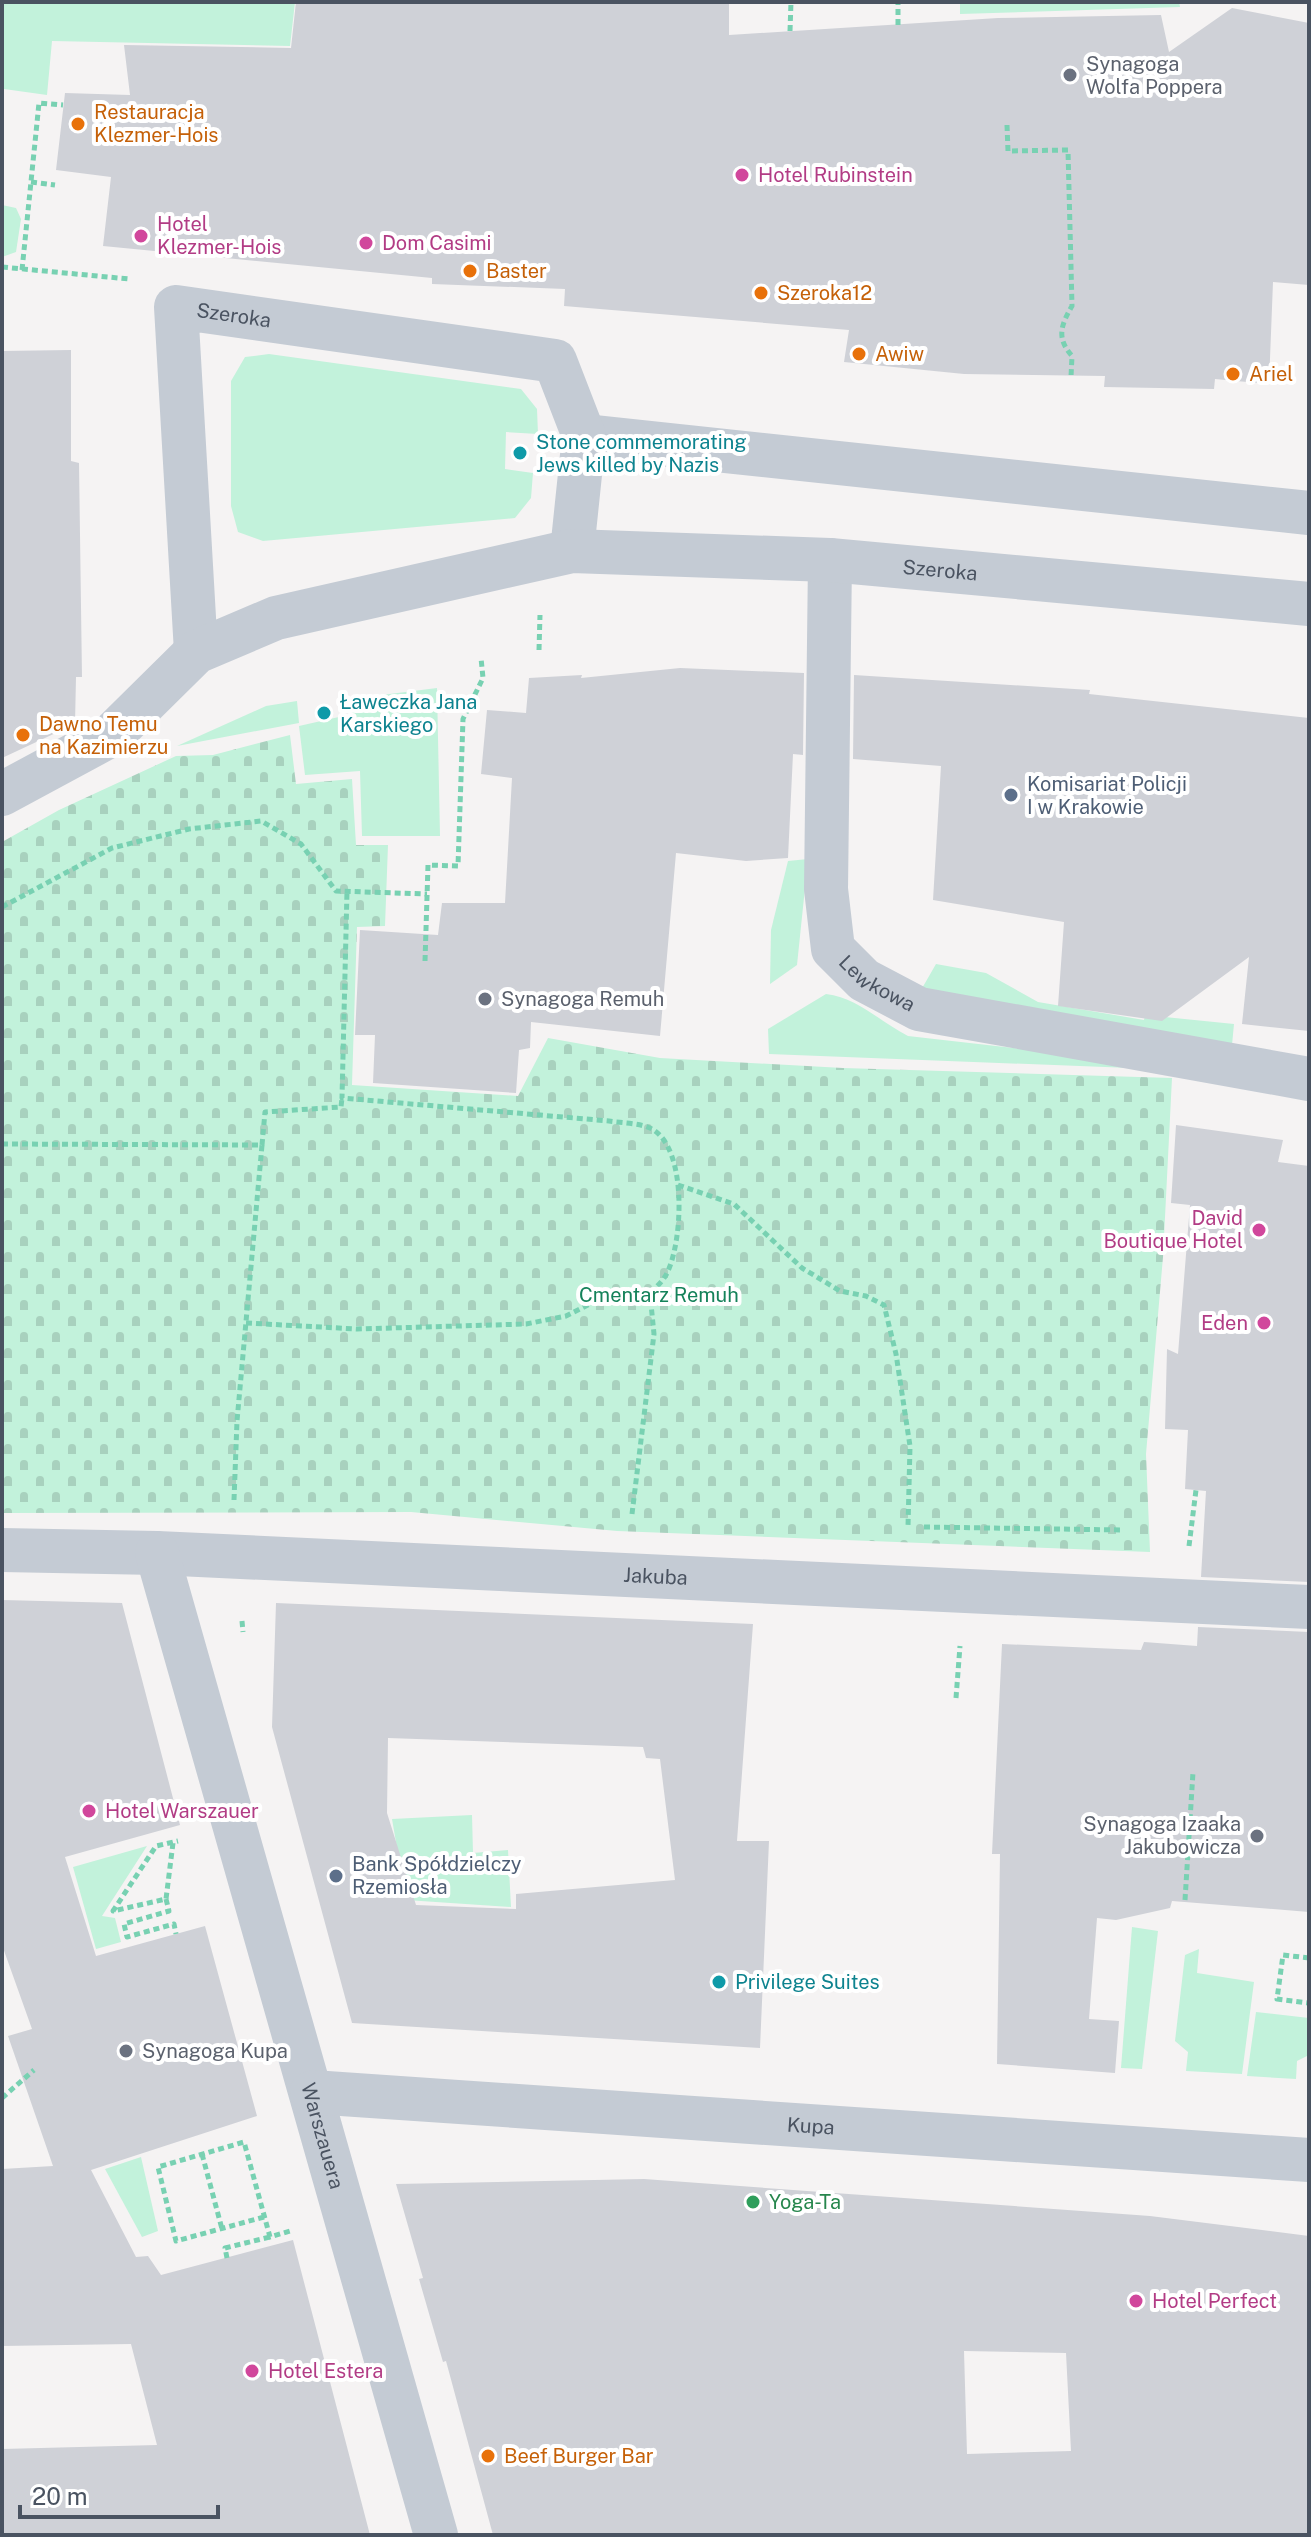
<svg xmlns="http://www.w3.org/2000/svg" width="1311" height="2537" font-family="'Public Sans',sans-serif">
  <defs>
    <pattern id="cemetery-stones" width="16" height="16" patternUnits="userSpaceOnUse" patternTransform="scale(2)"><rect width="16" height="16" fill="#c2f2db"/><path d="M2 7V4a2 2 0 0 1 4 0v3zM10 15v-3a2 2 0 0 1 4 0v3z" fill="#a8d1be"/></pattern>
  </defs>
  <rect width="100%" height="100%" fill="#f5f3f3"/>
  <!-- green -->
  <g fill="#c2f2db">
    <polygon points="2,2 295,2 290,46 52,41 47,95 4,89 2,101"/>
    <polygon points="960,2 1179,2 1180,7 960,14"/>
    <polygon points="2,205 16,208 21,219 16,252 2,257"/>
    <polygon points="269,354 521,389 537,409 538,434 506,432 505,469 533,473 531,498 515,518 263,541 238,532 231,506 231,381 245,357"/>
    <polygon points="437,688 440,836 362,836 360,771 305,775 299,726 352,714 350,699"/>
    <polygon points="297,701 299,723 177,746 266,706"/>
    <polygon points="808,859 797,965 770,984 771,930 788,861"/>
    <polygon points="936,964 986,973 1038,1002 1144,1020 1145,1015 1234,1024 1232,1045 917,997"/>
    <path d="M826,994C858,998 879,1021 908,1036L1102,1058L1156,1069L769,1054L768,1029Z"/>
    <polygon points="472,1815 473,1853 508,1850 511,1907 406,1900 392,1819"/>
    <polygon points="147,1846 102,1916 115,1918 121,1942 96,1949 73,1867"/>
    <polygon points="1132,1927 1158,1931 1142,2069 1121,2068"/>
    <polygon points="1199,1949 1197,1973 1254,1982 1242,2074 1186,2071 1188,2052 1175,2041 1185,1955"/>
    <polygon points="1256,2012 1309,2018 1309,2055 1297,2061 1296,2079 1247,2076"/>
    <polygon points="141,2157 158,2231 142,2237 105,2169"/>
  </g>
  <!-- cemetery -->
  <polygon fill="url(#cemetery-stones)" points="290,735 296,784 352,779 356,845 388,845 385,926 357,927 352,1085 518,1096 548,1038 660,1058 843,1068 1172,1078 1163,1257 1146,1454 1150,1552 617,1531 411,1512 2,1513 2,842 59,810 176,756 213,755"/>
  <!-- building -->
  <g fill="#cfd1d7" fill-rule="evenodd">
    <polygon points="296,2 729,2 729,35 998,18 1161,15 1169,52 1232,8 1309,23 1309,285 1273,282 1269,384 1215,379 1214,389 1104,387 1105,376 964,374 844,362 849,330 564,306 565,289 432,284 432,278 103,246 111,177 56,170 65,93 130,95 124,45 291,48"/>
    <polygon points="71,350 71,461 79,463 82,677 76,677 75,724 2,758 2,351"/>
    <polygon points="680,668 804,673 803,755 793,754 788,858 746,861 676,853 660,1036 531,1022 530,1048 519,1050 516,1093 373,1083 375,1035 355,1035 360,930 438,935 442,903 505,903 512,778 481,774 487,710 526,713 529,678 582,675 581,678"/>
    <polygon points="854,675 1090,690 1089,694 1309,718 1309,1031 1242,1024 1249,957 1162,1021 1058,1006 1064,922 933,900 941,766 853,759"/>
    <polygon points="1176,1125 1283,1140 1278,1162 1309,1166 1309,1582 1201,1577 1206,1491 1185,1489 1188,1430 1165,1429 1167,1349 1178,1354 1190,1205 1171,1203"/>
    <polygon points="2,1600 122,1603 180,1825 65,1857 96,1956 205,1926 257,2116 91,2170 136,2257 148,2256 161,2275 293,2240 370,2535 2,2535 2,2449 157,2445 131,2344 2,2346 2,2169 53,2166 8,2036 32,2029 2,1945"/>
    <path d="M276,1603L753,1624L737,1841H769L760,2048L352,2023L272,1727ZM388,1738L643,1747L646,1758L660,1759L675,1880L516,1894V1909L416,1905L387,1813Z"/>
    <polygon points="1198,1627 1309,1632 1309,1912 1172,1901 1170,1908 1116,1920 1097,1918 1089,2019 1119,2021 1115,2073 997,2064 1000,1854 992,1854 1002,1644 1141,1650 1144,1642 1197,1646"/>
    <path d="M644,2179L1150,2216L1309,2236V2535H493L446,2361L443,2362L419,2279L423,2278L396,2184ZM964,2351L1066,2353L1071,2451L967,2454Z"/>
  </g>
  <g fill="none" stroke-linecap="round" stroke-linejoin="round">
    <!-- path -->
    <g stroke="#78d1b2" stroke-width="5" stroke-dasharray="6 4" stroke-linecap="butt">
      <polyline points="898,25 898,2"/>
      <polyline points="790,31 791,2"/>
      <path d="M1007,125L1008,151L1068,150L1072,306C1061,325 1056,338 1072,356L1071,377"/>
      <polyline points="31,182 55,185"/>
      <polyline points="2,267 129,279"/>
      <polyline points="22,270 39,103 63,105"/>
      <polyline points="539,650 540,615"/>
      <polyline points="2,907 112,848 189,829 261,821 301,844 336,891 427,894"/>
      <polyline points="425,961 428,865 458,866 463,719 483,678 481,658"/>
      <polyline points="2,1144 262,1145 265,1112 341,1107 342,1098"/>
      <polyline points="678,1185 734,1204 802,1268 840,1291 866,1296 884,1305 896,1354 910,1446 908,1527"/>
      <path d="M246,1323L357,1329L526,1324L566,1316L598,1300L650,1294C655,1288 662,1282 666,1275C683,1244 688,1149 652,1129C641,1123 622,1123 609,1121L342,1098L347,891"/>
      <polyline points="234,1500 237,1421 262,1145"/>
      <polyline points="632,1514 654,1334 650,1294"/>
      <polyline points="924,1527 1123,1530"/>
      <polyline points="1189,1546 1196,1490"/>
      <polyline points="242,1621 243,1632"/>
      <polyline points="956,1698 960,1646"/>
      <polyline points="173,1843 166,1899 113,1911 156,1846 178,1841"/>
      <polyline points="166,1899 169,1911 124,1924 127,1937 174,1924 176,1934"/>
      <polyline points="1185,1900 1193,1772"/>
      <polyline points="1309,1958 1283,1955 1277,1999 1309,2003"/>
      <polyline points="2,2098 34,2070"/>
      <polyline points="202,2154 222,2229"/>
      <polyline points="264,2217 176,2241 158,2167 244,2142 270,2237 290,2231"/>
      <polyline points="227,2258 225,2248 270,2237"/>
    </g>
    <!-- minor -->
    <g stroke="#c4cbd4" stroke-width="44">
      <polyline points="584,436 1309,513"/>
      <path id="s1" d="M830,560L826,889L833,949L864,980L919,1009L1309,1079"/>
      <path id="s2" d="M196,652L176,307L555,361L584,436L572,551"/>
      <path id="s3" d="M2,794L113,734L196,652L276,618L572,551L830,560L1309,604"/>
      <path id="s4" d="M2,1550L157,1553L1309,1607"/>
      <path id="s5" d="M157,1553L436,2535"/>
      <path id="s6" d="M312,2092L1309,2160"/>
    </g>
  </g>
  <!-- markers -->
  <g fill="#6b7280" stroke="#fff" stroke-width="3">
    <circle cx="1070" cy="75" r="8"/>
    <circle cx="485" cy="999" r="8"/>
    <circle cx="1257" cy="1836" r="8"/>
    <circle cx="126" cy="2051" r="8"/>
  </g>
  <g fill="#e8710a" stroke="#fff" stroke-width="3">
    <circle cx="78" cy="124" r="8"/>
    <circle cx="470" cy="271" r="8"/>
    <circle cx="761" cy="293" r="8"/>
    <circle cx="859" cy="354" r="8"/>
    <circle cx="1233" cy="374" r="8"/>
    <circle cx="23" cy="735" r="8"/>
    <circle cx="488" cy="2456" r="8"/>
  </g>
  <g fill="#d1479c" stroke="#fff" stroke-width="3">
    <circle cx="742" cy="175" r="8"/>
    <circle cx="141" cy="236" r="8"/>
    <circle cx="366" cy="243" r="8"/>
    <circle cx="1259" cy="1230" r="8"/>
    <circle cx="1264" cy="1323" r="8"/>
    <circle cx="89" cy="1811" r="8"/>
    <circle cx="1136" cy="2301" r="8"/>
    <circle cx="252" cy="2371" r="8"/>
  </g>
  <g fill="#0f9aa8" stroke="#fff" stroke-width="3">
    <circle cx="520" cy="453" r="8"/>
    <circle cx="324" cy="713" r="8"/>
    <circle cx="719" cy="1982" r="8"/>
  </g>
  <g fill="#5c6f8a" stroke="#fff" stroke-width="3">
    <circle cx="1011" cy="795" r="8"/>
    <circle cx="336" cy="1876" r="8"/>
  </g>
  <circle fill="#2e9e5b" stroke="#fff" stroke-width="3" cx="753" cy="2202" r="8"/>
  <g text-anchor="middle" stroke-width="8" stroke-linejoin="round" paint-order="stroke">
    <!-- worship labels -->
    <g font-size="20" fill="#5b616d" stroke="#fff" text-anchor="start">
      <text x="1086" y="71">Synagoga<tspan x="1086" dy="23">Wolfa Poppera</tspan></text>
      <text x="501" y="1006">Synagoga Remuh</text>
      <text x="1241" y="1831" text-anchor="end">Synagoga Izaaka<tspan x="1241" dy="23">Jakubowicza</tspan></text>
      <text x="142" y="2058">Synagoga Kupa</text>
    </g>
    <!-- food labels -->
    <g font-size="20" fill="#c56008" stroke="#fff" text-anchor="start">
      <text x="94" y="119">Restauracja<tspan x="94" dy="23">Klezmer-Hois</tspan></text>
      <text x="486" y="278">Baster</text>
      <text x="777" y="300">Szeroka12</text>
      <text x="875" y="361">Awiw</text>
      <text x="1249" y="381">Ariel</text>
      <text x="39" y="731">Dawno Temu<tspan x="39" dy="23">na Kazimierzu</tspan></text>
      <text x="504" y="2463">Beef Burger Bar</text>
    </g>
    <!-- hotel labels -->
    <g font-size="20" fill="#b23c85" stroke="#fff" text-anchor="start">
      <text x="758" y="182">Hotel Rubinstein</text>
      <text x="157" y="231">Hotel<tspan x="157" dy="23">Klezmer-Hois</tspan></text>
      <text x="382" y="250">Dom Casimi</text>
      <text x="1243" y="1225" text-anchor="end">David<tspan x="1243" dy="23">Boutique Hotel</tspan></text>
      <text x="1248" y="1330" text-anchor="end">Eden</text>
      <text x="105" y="1818">Hotel Warszauer</text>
      <text x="1152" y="2308">Hotel Perfect</text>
      <text x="268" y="2378">Hotel Estera</text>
    </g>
    <!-- street labels -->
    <g font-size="20" fill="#4a5361" stroke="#fff">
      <text dy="7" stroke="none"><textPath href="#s2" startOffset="404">Szeroka</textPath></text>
      <text dy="7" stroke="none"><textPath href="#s3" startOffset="1002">Szeroka</textPath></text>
      <text dy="7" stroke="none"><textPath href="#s1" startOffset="446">Lewkowa</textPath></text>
      <text dy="7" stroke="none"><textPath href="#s4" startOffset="654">Jakuba</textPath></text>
      <text dy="7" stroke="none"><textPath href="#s6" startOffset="500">Kupa</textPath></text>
      <text dy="7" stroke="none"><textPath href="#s5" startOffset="606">Warszauera</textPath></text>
    </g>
    <!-- culture labels -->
    <g font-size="20" fill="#0d838f" stroke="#fff" text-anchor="start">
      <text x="536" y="449">Stone commemorating<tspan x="536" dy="23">Jews killed by Nazis</tspan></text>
      <text x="340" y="709">Ławeczka Jana<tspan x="340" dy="23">Karskiego</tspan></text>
      <text x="735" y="1989">Privilege Suites</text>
    </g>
    <!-- service labels -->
    <g font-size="20" fill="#4e5e75" stroke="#fff" text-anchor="start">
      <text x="1027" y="791">Komisariat Policji<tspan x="1027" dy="23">I w Krakowie</tspan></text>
      <text x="352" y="1871">Bank Spółdzielczy<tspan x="352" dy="23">Rzemiosła</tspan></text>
    </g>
    <!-- park labels -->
    <g font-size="20" fill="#15825a" stroke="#fff">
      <text x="659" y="1302">Cmentarz Remuh</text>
    </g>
    <!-- leisure labels -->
    <g font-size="20" fill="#27864d" stroke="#fff" text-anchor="start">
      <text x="769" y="2209">Yoga-Ta</text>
    </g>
  </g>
  <!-- border -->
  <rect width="1311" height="2537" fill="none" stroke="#4a5361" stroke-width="8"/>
  <!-- scale -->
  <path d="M20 2505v12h198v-12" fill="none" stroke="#4a5361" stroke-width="4"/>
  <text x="32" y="2505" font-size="24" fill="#4a5361" stroke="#ffffff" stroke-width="6" paint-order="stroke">20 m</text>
</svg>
